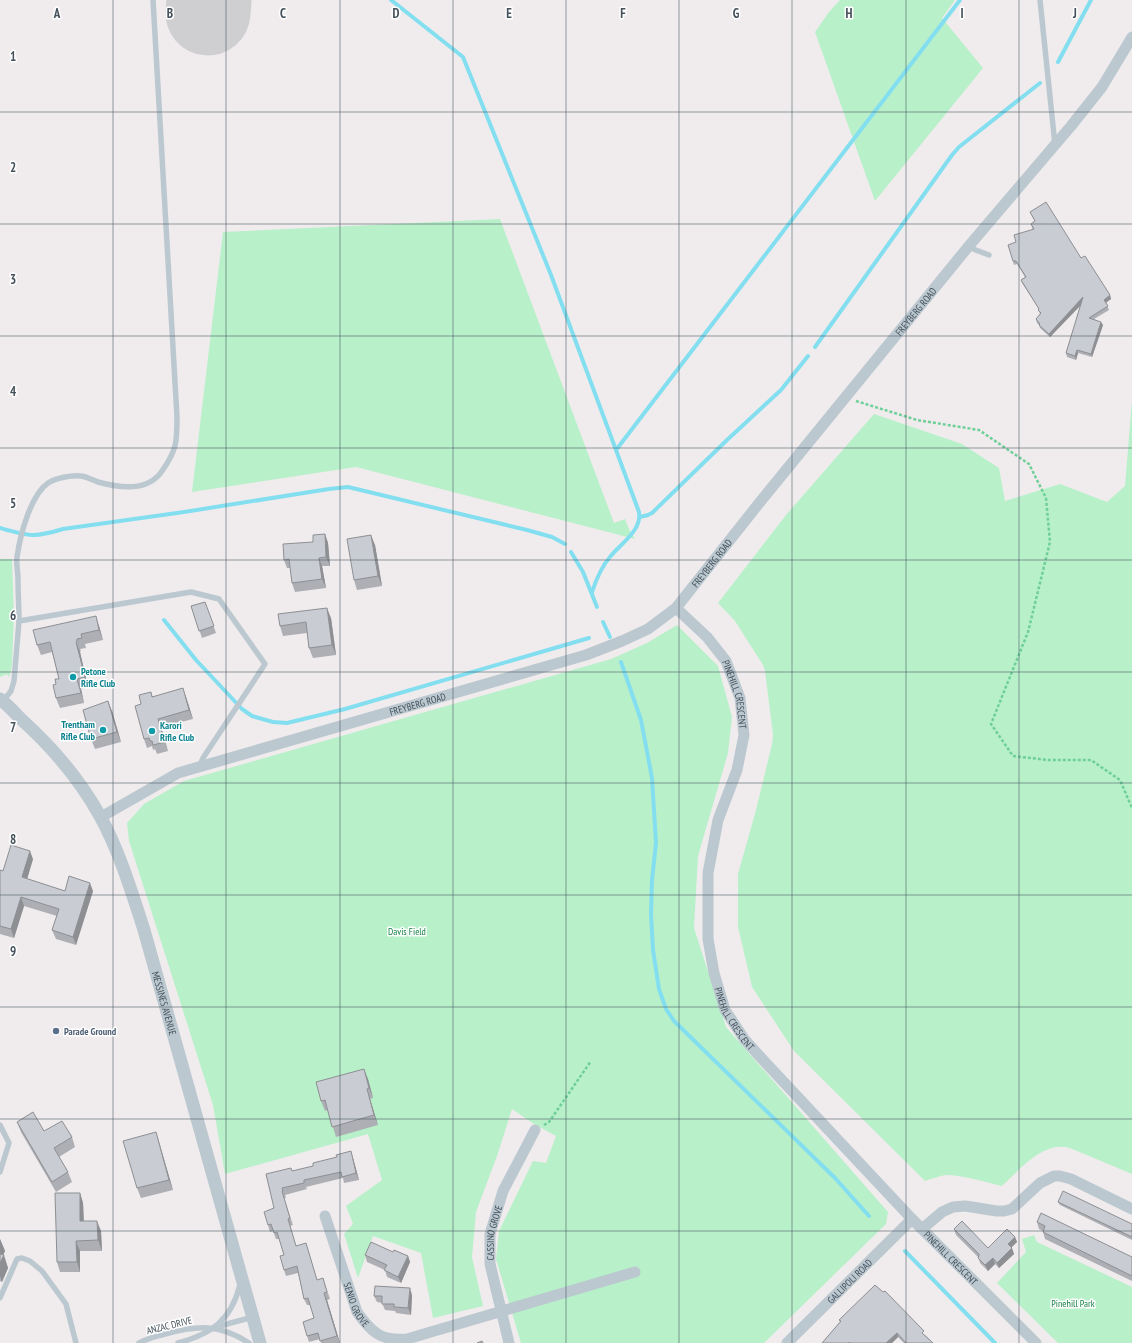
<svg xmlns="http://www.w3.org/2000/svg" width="1132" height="1343" font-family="'PT Sans Narrow',sans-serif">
  <rect width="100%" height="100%" fill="#f0eced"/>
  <!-- green -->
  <g fill="#b8f0ca">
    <polygon points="840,0 955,0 942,18 983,68 875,201 815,32 829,12"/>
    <polygon points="500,219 614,523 625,519 629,529 635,539 356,467 192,492 223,232"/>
    <path d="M1132,400V1174L1070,1148C1044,1140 1019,1170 1002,1186C985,1182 963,1175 946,1175C939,1176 931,1179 925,1181L794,1051L752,987L738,927V874L756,810L772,744L773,735L765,671L763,665L735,621L718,603L786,515L874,414L962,444L999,468L1005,501L1060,484L1107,502L1125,486Z"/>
    <polygon points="0,559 12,559 14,616 12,664 11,671 9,677 7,674 0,677"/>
    <polygon points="677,625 718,666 732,717 728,753 698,856 694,928 726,1027 888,1212 886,1224 764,1343 521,1343 496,1259 499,1231 533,1161 546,1163 556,1136 534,1124 512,1109 497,1156 476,1212 472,1257 483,1306 433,1318 421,1253 373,1236 358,1278 344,1234 353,1224 346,1206 382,1180 368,1134 225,1174 213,1105 129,841 127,823 144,804 184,781 611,659 647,643"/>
    <polygon points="1034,1235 1037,1242 1132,1287 1132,1343 1058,1343 997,1283 1026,1252 1022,1239"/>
  </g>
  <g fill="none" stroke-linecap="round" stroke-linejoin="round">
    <!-- stream -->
    <g stroke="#83dfef" stroke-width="4">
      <path d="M391,0L463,57L551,275L639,512C642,531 620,544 610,557C601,567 596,580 592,592"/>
      <polyline points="1058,62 1091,0"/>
      <polyline points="815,347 952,155 959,147 1040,83"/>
      <polyline points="616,450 960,0"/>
      <polyline points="640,517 648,515 652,513 727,440 781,390 808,356"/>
      <path d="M0,528C29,536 34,538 63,529L184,512L329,489L348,487L527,530L552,537L565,544"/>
      <polyline points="571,552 583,572 597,607"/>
      <polyline points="164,620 196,660 242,709 252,716 273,722 287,723 345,709 589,638"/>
      <polyline points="603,622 610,637"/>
      <polyline points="621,662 641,720 652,778 656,843 652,880 651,914 653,950 659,989 666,1009 674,1021 835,1178 869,1216"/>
      <polyline points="905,1251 995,1343"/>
    </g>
    <!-- runway -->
    <polyline stroke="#cfcfd2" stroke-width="85" points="208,13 209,0"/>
    <!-- path -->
    <g stroke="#6fcf99" stroke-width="2.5" stroke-dasharray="3 2" stroke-linecap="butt">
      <polyline points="856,401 917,420 979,430 1029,464 1046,498 1050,542 1028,632 991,724 1013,756 1048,760 1091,760 1120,780 1132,808"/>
      <polyline points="544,1125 549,1122 591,1061"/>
    </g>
    <!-- service -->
    <g stroke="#bcc8d0" stroke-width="5.5">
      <polyline points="1040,0 1055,145"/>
      <polyline points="968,247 989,255"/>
      <path d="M19,621C19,607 18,593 18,579C18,572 16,564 17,557C20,536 30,496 48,483C56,478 71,475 81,476C87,477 93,480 98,482C120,488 148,492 162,471C177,450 177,441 177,417L153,0"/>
      <polyline points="3,701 11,691 14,681 19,621 191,592 219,599 265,664 203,758 199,767"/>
      <polyline points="0,1125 9,1143 0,1172"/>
      <polyline points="0,1298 17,1259 22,1258 30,1261 42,1271 66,1304 76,1343"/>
      <polyline points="216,1327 253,1317"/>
      <path d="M139,1343C147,1339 156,1336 165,1334C198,1325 220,1324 249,1343"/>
      <path d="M178,1343C212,1334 231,1320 240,1285"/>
    </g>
    <!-- minor -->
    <g stroke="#bcc8d0" stroke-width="11">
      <path id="s1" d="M676,608L707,637L726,661L740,698L744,735L737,770L718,820L708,873V939L714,973L725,1010L745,1040L764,1061L912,1219L1036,1343"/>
      <path id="s2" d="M101,817L178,773L586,655L622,641L648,629L676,608L760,502L968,247L1071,126L1102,87L1132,37"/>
      <path id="s3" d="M325,1216L357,1312C372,1333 381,1341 407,1339L635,1272"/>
      <polyline points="922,1229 942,1212 953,1207 965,1206 997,1211 1004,1211 1012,1209 1040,1183 1054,1176 1060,1176 1071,1179 1132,1209"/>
      <path id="s4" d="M509,1343L490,1264V1234L503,1191L535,1130"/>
      <path id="s5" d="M787,1343L912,1219"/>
    </g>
    <!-- tertiary -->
    <path stroke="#bcc8d0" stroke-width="13" id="s6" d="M0,699C8,705 15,713 22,720C53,748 80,780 100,816C119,850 132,893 144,930L260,1343"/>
  </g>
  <!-- wall -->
  <g fill="#adafb5">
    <polygon points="1030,212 1081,258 1110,295 1111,299 1106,303 1109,310 1094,319 1103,325 1092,357 1078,353 1076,360 1067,357 1066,353 1081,304 1050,337 1040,328 1039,325 1037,323 1036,319 1040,314 1038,310 1039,309 1022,283 1021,280 1025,277 1017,264 1014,265 1008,245 1016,242 1033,230 1031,224 1035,221"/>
    <polygon points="325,534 328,543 330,566 322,566 326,588 295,592 292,583 290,568 287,568 284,560 313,542"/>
    <polygon points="375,545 382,586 357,590 354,580"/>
    <polygon points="205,602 216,633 202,638 191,606"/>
    <polygon points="331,618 336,655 313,658 309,648 307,633 283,636 280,626"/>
    <polygon points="99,626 103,640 85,644 86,648 80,649 81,651 80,652 88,687 81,689 84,703 60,708 56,698 56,684 59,679 52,652 41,655 37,645"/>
    <polygon points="151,692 152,696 186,697 193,719 161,727 168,751 157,754 155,749 153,750 152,746 147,748 144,739 141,704"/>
    <polygon points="112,711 121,742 95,749 91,739"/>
    <polygon points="33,859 27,879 65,891 93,891 76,945 56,939 52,930 57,916 24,906 14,938 0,934 0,870 3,871"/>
    <polygon points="368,1079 373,1098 370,1099 378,1125 336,1137 328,1110 325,1111 321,1101"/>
    <polygon points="17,1122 44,1131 72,1137 75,1147 59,1157 68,1172 72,1182 56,1192 21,1132"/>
    <polygon points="156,1132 159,1142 173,1190 141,1198 137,1188"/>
    <polygon points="353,1158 359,1180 344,1183 343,1178 306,1187 307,1189 285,1195 286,1198 284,1198 293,1225 290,1226 296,1246 306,1243 317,1280 323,1278 330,1299 327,1300 340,1343 321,1343 320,1339 309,1342 307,1336 314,1318 310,1305 307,1305 304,1299 298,1273 286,1276 284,1270 284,1255 279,1239 276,1239 273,1231 270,1232 268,1225 274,1208 266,1174 292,1171"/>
    <polygon points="80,1193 83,1203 84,1221 101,1231 102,1251 80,1251 80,1272 60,1272 57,1262"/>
    <polygon points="1058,1202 1132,1224 1132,1240 1060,1205"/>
    <polygon points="1037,1222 1132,1257 1132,1281 1045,1239 1043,1232 1043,1231 1039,1229"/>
    <polygon points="954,1229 988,1248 1015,1237 1017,1242 1011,1247 1014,1254 999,1268 995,1264 988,1271 980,1263 978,1257 956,1235"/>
    <polygon points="0,1239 5,1251 3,1255 8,1268 2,1282 0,1281"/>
    <polygon points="393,1252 408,1256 410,1262 401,1283 387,1277 385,1270 367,1262 365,1255"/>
    <polygon points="412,1295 411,1315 396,1313 395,1311 385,1310 382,1303 377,1302 374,1296"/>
    <polygon points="839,1320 925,1335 933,1343 904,1343 898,1337 892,1343 822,1343 840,1322"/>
  </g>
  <!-- shaded-wall -->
  <g fill="#8d8f93">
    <polygon points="1110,295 1111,299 1105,303 1104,300"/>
    <polygon points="1083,297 1085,301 1050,337 1049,334"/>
    <polygon points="1101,322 1103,325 1092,357 1091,354"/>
    <polygon points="1077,350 1078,353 1076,360 1075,356"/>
    <polygon points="325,534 328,543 330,566 326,557"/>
    <polygon points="371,535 375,545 382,586 378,576"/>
    <polygon points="319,558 322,566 326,588 322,579"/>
    <polygon points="327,608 331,618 336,655 332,645"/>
    <polygon points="96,616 99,626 103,640 99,630"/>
    <polygon points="76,642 80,652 88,687 85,677"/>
    <polygon points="77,679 81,689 84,703 81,693"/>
    <polygon points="183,688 186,697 193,719 189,710"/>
    <polygon points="108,701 112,711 121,742 117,732"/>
    <polygon points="158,719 161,727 168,751 165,742"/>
    <polygon points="30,851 33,859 25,886 22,877"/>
    <polygon points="90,883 93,891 76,945 73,937"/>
    <polygon points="21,897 24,906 14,938 11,929"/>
    <polygon points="364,1069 368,1079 373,1098 369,1088"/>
    <polygon points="367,1089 370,1099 378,1125 374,1115"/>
    <polygon points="156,1132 159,1142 173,1190 169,1180"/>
    <polygon points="351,1151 353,1158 359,1180 356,1173"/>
    <polygon points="80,1193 83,1203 84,1231 80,1221"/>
    <polygon points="97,1221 101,1231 102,1251 98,1240"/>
    <polygon points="1015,1237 1017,1242 1010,1249 1008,1244"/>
    <polygon points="0,1239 5,1251 1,1260 4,1255 8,1268 2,1282 0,1276"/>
    <polygon points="76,1241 80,1251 80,1272 77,1262"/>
    <polygon points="1012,1248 1014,1254 999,1268 997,1263"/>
    <polygon points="408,1256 410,1262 401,1283 398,1277"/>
    <polygon points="993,1258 995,1264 988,1271 985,1265"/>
    <polygon points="410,1288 412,1295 411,1315 408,1308"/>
    <polygon points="324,1293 327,1300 340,1343 337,1336"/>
    <polygon points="897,1333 898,1337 892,1343 886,1343"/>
  </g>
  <!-- building -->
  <g fill="#c9ccd2" stroke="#8d8f93">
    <polygon points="1046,202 1081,258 1085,256 1110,295 1104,300 1108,306 1089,318 1101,322 1091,354 1077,350 1075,356 1066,353 1083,297 1049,334 1039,325 1040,324 1036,319 1041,313 1038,310 1039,309 1021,280 1026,277 1016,261 1013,261 1008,245 1016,242 1014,235 1034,229 1031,224 1035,221 1030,212"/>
    <polygon points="325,534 326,557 319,558 322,579 292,583 289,559 284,560 283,544 313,542 313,535"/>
    <polygon points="371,535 378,576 354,580 347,539"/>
    <polygon points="205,602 214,626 199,631 191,606"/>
    <polygon points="327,608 332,645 309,648 306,622 280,626 278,614"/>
    <polygon points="96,616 99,630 81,634 82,638 77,639 77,641 76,642 85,677 77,679 81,693 56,698 53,685 56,684 55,679 59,679 50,642 37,645 33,630"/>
    <polygon points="183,688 189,710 158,719 165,742 153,745 152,741 150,741 149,738 144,739 135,706 141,704 139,695 151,692 152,697"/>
    <polygon points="108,701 117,732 91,739 83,710"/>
    <polygon points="11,845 30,851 22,877 65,891 69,876 90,883 73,937 52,930 59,909 21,897 11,929 0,926 0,870 3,871"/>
    <polygon points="364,1069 369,1088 367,1089 374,1115 332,1127 325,1100 321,1101 316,1082"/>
    <polygon points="33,1112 44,1131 62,1121 72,1137 54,1148 68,1172 52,1182 17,1122"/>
    <polygon points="156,1132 169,1180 137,1188 123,1141"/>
    <polygon points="351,1151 356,1173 342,1177 341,1172 304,1180 304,1183 282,1188 283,1191 282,1191 290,1218 288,1219 296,1246 306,1243 317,1280 323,1278 327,1292 324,1293 337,1336 320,1341 318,1333 307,1336 303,1322 314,1318 308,1298 304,1299 297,1266 284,1270 280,1256 284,1255 277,1232 274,1233 271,1224 268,1225 264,1212 274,1208 266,1174 291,1168 292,1171 313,1166 313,1163 337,1157 336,1155"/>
    <polygon points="1063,1191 1132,1224 1132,1237 1058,1202"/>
    <polygon points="55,1193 80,1193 80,1221 97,1221 98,1240 76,1241 77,1262 57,1262"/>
    <polygon points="1041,1213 1132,1257 1132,1276 1043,1232 1045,1226 1037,1222"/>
    <polygon points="962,1221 988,1248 1007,1229 1015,1237 1008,1244 1012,1248 997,1263 993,1258 985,1265 978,1258 979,1256 979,1254 954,1229"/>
    <polygon points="371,1242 393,1252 394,1250 408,1256 398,1277 384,1270 387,1265 365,1255"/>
    <polygon points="0,1254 4,1255 0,1263"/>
    <polygon points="875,1285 883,1292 885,1291 924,1331 922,1333 933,1343 906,1343 897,1333 886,1343 850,1343 849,1342 849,1343 822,1343 841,1321 839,1320"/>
    <polygon points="375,1286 410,1288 408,1308 394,1307 394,1304 382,1304 382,1296 374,1296"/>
    <polygon points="482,1341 483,1343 477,1343"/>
  </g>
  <!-- grid -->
  <path fill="none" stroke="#44515b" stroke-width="1" stroke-opacity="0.55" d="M113,0V1343M226,0V1343M340,0V1343M453,0V1343M566,0V1343M679,0V1343M792,0V1343M906,0V1343M1019,0V1343M0,112H1132M0,224H1132M0,336H1132M0,448H1132M0,560H1132M0,672H1132M0,783H1132M0,895H1132M0,1007H1132M0,1119H1132M0,1231H1132"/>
  <!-- markers -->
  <g fill="#0f9aa8" stroke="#fff" stroke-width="1.5">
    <circle cx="73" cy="677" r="4"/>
    <circle cx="103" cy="730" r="4"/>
    <circle cx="152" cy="731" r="4"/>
  </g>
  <circle fill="#5c6f8a" stroke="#fff" stroke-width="1.5" cx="56" cy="1031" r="4"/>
  <g text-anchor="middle" stroke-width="3" stroke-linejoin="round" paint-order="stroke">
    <!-- street labels -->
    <g font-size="10" fill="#44515b" stroke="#fff">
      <text dy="4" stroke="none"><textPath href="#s2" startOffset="997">FREYBERG ROAD</textPath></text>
      <text dy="4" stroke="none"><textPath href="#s2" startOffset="673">FREYBERG ROAD</textPath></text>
      <text dy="4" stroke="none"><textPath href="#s1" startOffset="108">PINEHILL CRESCENT</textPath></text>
      <text dy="4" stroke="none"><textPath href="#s2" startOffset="338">FREYBERG ROAD</textPath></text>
      <text dy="4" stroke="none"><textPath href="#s6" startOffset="353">MESSINES AVENUE</textPath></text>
      <text dy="4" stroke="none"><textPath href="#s1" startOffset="444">PINEHILL CRESCENT</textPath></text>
      <text dy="4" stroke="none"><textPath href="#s4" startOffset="113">CASSINO GROVE</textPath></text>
      <text dy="4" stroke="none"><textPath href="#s1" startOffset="768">PINEHILL CRESCENT</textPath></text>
      <text dy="4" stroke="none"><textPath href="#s5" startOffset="88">GALLIPOLI ROAD</textPath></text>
      <text dy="4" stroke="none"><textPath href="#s3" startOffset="94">SENIO GROVE</textPath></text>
      <text transform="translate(169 1325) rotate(-14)" y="4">ANZAC DRIVE</text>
    </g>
    <!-- culture labels -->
    <g font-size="10" font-weight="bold" fill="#0d838f" stroke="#fff" text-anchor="start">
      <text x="81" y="675">Petone<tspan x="81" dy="12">Rifle Club</tspan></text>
      <text x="95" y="728" text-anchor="end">Trentham<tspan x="95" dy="12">Rifle Club</tspan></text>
      <text x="160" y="729">Karori<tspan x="160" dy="12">Rifle Club</tspan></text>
    </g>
    <!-- park labels -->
    <g font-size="10" fill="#137e41" stroke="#fff">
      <text x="407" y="935">Davis Field</text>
      <text x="1073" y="1307">Pinehill Park</text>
    </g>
    <!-- service labels -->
    <g font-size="10" font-weight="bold" fill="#4e5e75" stroke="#fff" text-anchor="start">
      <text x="64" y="1035">Parade Ground</text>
    </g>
  </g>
  <g font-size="13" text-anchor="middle" font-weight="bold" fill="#44515b" stroke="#fff" stroke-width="3" stroke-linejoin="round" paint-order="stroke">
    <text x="57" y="18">A</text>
    <text x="170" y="18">B</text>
    <text x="283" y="18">C</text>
    <text x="396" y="18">D</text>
    <text x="509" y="18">E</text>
    <text x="623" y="18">F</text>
    <text x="736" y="18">G</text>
    <text x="849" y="18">H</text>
    <text x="962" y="18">I</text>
    <text x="1075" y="18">J</text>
    <text x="13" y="61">1</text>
    <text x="13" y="172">2</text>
    <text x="13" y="284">3</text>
    <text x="13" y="396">4</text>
    <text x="13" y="508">5</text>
    <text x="13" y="620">6</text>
    <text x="13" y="732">7</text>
    <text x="13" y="844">8</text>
    <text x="13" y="956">9</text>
  </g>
</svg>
